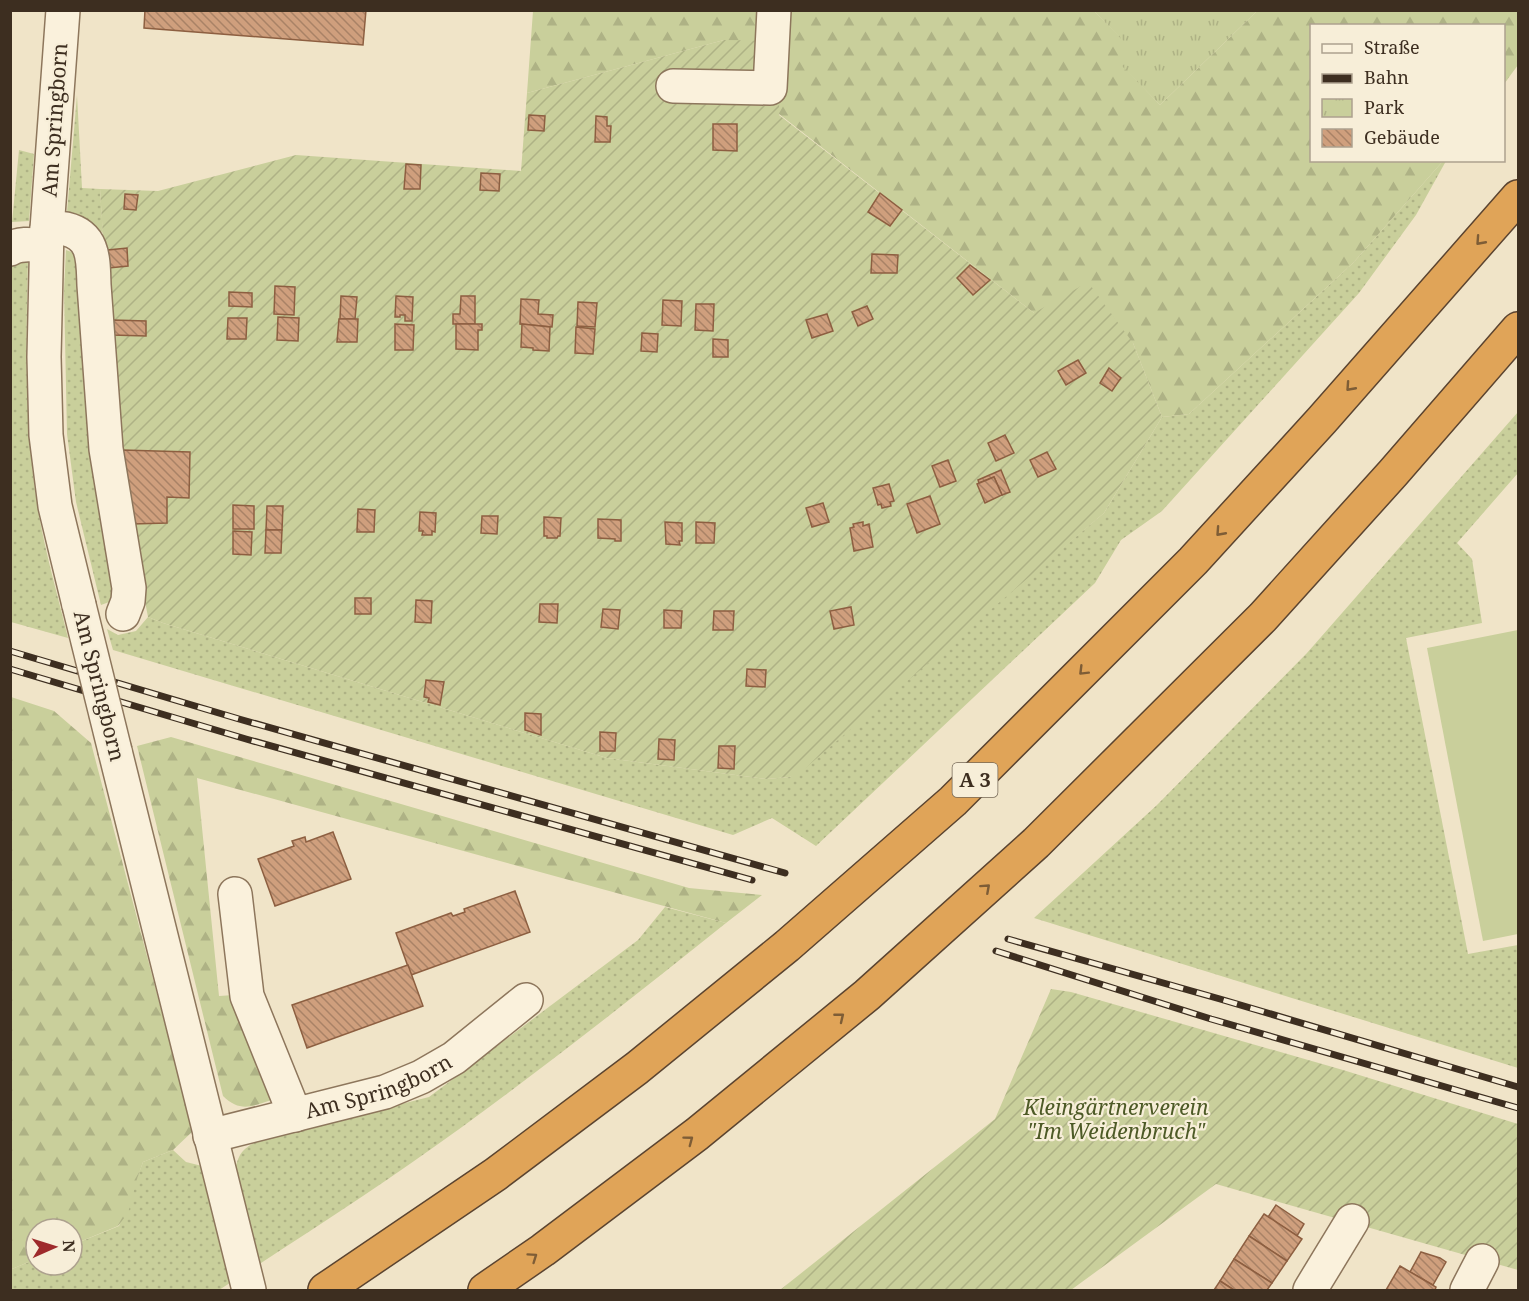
<svg xmlns="http://www.w3.org/2000/svg" width="1529" height="1301" font-family="'Noto Serif',serif">
  <defs>
    <pattern id="grass-dots" width="8" height="8" patternUnits="userSpaceOnUse" patternTransform="scale(1.5)"><rect width="8" height="8" fill="#c9cf9b"/><path d="M2 2h.1M6 6h.1" fill="none" stroke="#aeb285" stroke-width="1.8" stroke-linecap="round"/></pattern>
    <pattern id="forest-firs" width="22" height="20" patternUnits="userSpaceOnUse" patternTransform="scale(1.5)"><rect width="22" height="20" fill="#c9cf9b"/><path d="M5 1l3.5 6h-7zM16 11l3.5 6h-7z" fill="#aeb285"/></pattern>
    <pattern id="park-tufts" width="24" height="20" patternUnits="userSpaceOnUse" patternTransform="scale(1.5)"><rect width="24" height="20" fill="#c9cf9b"/><path d="M3 7l-1-3M5 7V3M7 7l1-3M15 17l-1-3M17 17v-4M19 17l1-3" fill="none" stroke="#aeb285"/></pattern>
    <pattern id="garden-furrows" width="10" height="10" patternUnits="userSpaceOnUse" patternTransform="scale(1.5)"><rect width="10" height="10" fill="#c9cf9b"/><path d="M-1 1l2-2M0 10L10 0M9 11l2-2" fill="none" stroke="#aeb285"/></pattern>
    <pattern id="building-back-hatch" width="6" height="6" patternUnits="userSpaceOnUse" patternTransform="scale(1.5)"><rect width="6" height="6" fill="#cf9f7d"/><path d="M-1 5l2 2M0 0l6 6M5-1l2 2" fill="none" stroke="#a98266"/></pattern>
  </defs>
  <rect width="100%" height="100%" fill="#f0e4c8"/>
  <!-- grass -->
  <g fill="url(#grass-dots)">
    <polygon points="77,95 82,188 100,189 103,233 87,219 67,212"/>
    <polygon points="19,150 34,154 29,221 12,222"/>
    <polygon points="1443,161 1446,161 1416,215 1359,293 1162,511 1121,540 1095,583 816,846 772,818 733,835 113,650 107,629 118,635 136,631 148,617 163,623 607,758 766,779 790,777 1104,513 1162,417 1189,414 1353,263"/>
    <polygon points="66,250 74,253 80,260 118,589 112,601 101,605 76,502 67,434 64,291"/>
    <path d="M28,258C26,342 24,426 38,509C45,552 58,596 68,638L11,622V268L19,259Z"/>
    <polygon points="1518,412 1518,473 1457,543 1472,559 1482,623 1406,638 1468,954 1518,945 1518,1068 1034,918 1157,805 1307,653"/>
    <path d="M665,907L726,923C639,993 552,1061 462,1127C396,1175 327,1220 258,1265L235,1172C238,1153 243,1148 260,1140L429,1097L638,940Z"/>
    <polygon points="173,1150 186,1162 202,1166 233,1281 219,1290 11,1290 12,1269 36,1259 36,1265 72,1265 72,1245 119,1226 143,1162"/>
  </g>
  <!-- forest -->
  <g fill="url(#forest-firs)">
    <polygon points="533,11 1094,11 1136,53 1123,66 1160,105 1257,11 1518,11 1518,65 1504,84 1504,26 1312,26 1312,160 1443,161 1353,263 1189,414 1162,417 1133,343 1034,313 779,114 724,40 527,93"/>
    <polygon points="11,697 54,711 91,743 193,1131 173,1150 143,1162 137,1179 128,1213 118,1226 72,1245 72,1229 36,1229 36,1259 12,1269 11,1273"/>
    <path d="M171,737L689,888L762,895L726,923L197,778L219,996L234,995L278,1098C256,1104 242,1115 223,1096L137,746Z"/>
  </g>
  <!-- park -->
  <polygon fill="url(#park-tufts)" points="1094,11 1257,11 1160,105 1122,66 1135,53"/>
  <!-- garden -->
  <g fill="url(#garden-furrows)">
    <polygon points="724,40 780,41 779,115 1034,313 1088,282 1133,343 1162,417 1104,513 803,770 790,777 766,779 607,758 163,623 148,617 134,544 115,429 100,189 158,191 296,155 521,171 527,93"/>
    <polygon points="1051,989 1071,992 1343,1070 1518,1124 1518,1270 1216,1184 1071,1290 780,1290 995,1119"/>
  </g>
  <!-- pitch -->
  <polygon fill="#c9cf9b" points="1518,630 1518,934 1483,941 1427,648"/>
  <!-- building -->
  <g fill="url(#building-back-hatch)" stroke="#8d5f41" stroke-width="1.5">
    <polygon points="145,10 366,10 363,45 144,28"/>
    <polygon points="529,115 545,116 544,131 528,130"/>
    <polygon points="596,116 607,117 607,126 611,126 610,142 595,142"/>
    <polygon points="713,124 737,124 737,151 713,150"/>
    <polygon points="406,164 421,165 420,189 404,189"/>
    <polygon points="481,173 500,174 499,191 480,190"/>
    <polygon points="880,193 902,210 890,226 868,212"/>
    <polygon points="125,194 138,195 136,210 124,209"/>
    <polygon points="127,248 128,266 109,268 108,250"/>
    <polygon points="872,254 898,255 897,273 871,273"/>
    <polygon points="970,265 990,280 973,295 957,278"/>
    <polygon points="275,286 295,287 294,315 274,314"/>
    <polygon points="229,292 252,293 252,307 229,306"/>
    <polygon points="341,296 357,297 355,319 340,319"/>
    <polygon points="396,296 413,297 412,321 405,321 405,315 400,315 400,317 395,317"/>
    <polygon points="461,296 475,296 475,324 453,324 453,314 460,314"/>
    <polygon points="521,299 539,300 538,314 553,315 552,327 520,324"/>
    <polygon points="663,300 682,301 681,326 662,325"/>
    <polygon points="578,302 597,303 595,327 577,326"/>
    <polygon points="696,304 714,304 713,331 695,330"/>
    <polygon points="867,306 873,319 858,326 852,312"/>
    <polygon points="827,314 833,331 812,338 806,320"/>
    <polygon points="278,317 299,318 298,341 277,340"/>
    <polygon points="228,318 247,318 246,339 227,339"/>
    <polygon points="339,319 358,319 357,342 337,342"/>
    <polygon points="113,320 146,321 146,336 112,335"/>
    <polygon points="395,324 414,325 413,350 395,350"/>
    <polygon points="456,324 482,324 482,330 478,330 478,350 456,349"/>
    <polygon points="522,324 550,327 549,351 533,350 533,348 521,347"/>
    <polygon points="576,327 595,329 593,354 575,353"/>
    <polygon points="642,333 658,334 657,352 641,351"/>
    <polygon points="713,339 728,340 728,357 713,357"/>
    <polygon points="1078,360 1086,373 1066,385 1058,371"/>
    <polygon points="1109,368 1121,378 1112,391 1100,383"/>
    <polygon points="1005,435 1014,453 996,461 988,443"/>
    <polygon points="122,450 190,452 189,498 167,497 167,523 132,524"/>
    <polygon points="1047,452 1056,469 1038,477 1030,460"/>
    <polygon points="948,460 956,481 940,487 932,466"/>
    <polygon points="1001,470 1010,492 1002,495 994,477 979,483 978,480"/>
    <polygon points="994,477 1002,495 985,503 977,484"/>
    <polygon points="889,484 894,501 890,502 891,506 882,508 881,504 878,505 873,488"/>
    <polygon points="930,496 940,524 917,533 907,504"/>
    <polygon points="823,503 829,522 812,527 806,508"/>
    <polygon points="233,505 254,506 254,529 233,529"/>
    <polygon points="267,506 283,506 282,530 266,530"/>
    <polygon points="358,509 375,510 374,532 357,532"/>
    <polygon points="420,512 436,513 435,532 432,531 432,535 422,535 423,531 419,531"/>
    <polygon points="482,516 498,516 497,534 481,533"/>
    <polygon points="544,517 561,518 560,536 558,536 557,538 547,538 547,536 544,536"/>
    <polygon points="598,519 621,520 621,541 615,541 615,539 598,538"/>
    <polygon points="665,522 682,523 682,541 679,541 680,545 666,544"/>
    <polygon points="696,522 715,523 714,543 696,543"/>
    <polygon points="863,522 863,526 869,524 873,547 854,551 850,528 854,527 853,524"/>
    <polygon points="266,530 282,530 281,553 265,553"/>
    <polygon points="233,531 252,532 251,555 233,554"/>
    <rect x="355" y="598" width="16" height="16"/>
    <polygon points="416,600 432,601 431,623 415,622"/>
    <polygon points="540,604 558,604 557,623 539,622"/>
    <polygon points="851,607 854,625 834,629 830,611"/>
    <polygon points="603,609 620,610 618,629 601,627"/>
    <polygon points="664,610 682,611 681,628 664,628"/>
    <polygon points="714,611 734,611 733,630 713,630"/>
    <polygon points="747,669 766,670 765,687 746,686"/>
    <polygon points="426,680 444,682 440,705 428,702 429,698 424,697"/>
    <polygon points="525,713 541,714 541,735 525,730"/>
    <polygon points="600,732 616,733 615,751 600,751"/>
    <polygon points="659,739 675,740 674,760 658,759"/>
    <polygon points="719,746 735,746 734,769 718,768"/>
    <polygon points="333,832 351,879 275,906 258,859 294,846 292,841 305,837 306,842"/>
    <polygon points="515,891 530,932 411,975 396,933 451,913 453,916 465,912 464,909"/>
    <polygon points="408,965 423,1006 307,1048 292,1005"/>
    <polygon points="1276,1205 1304,1224 1297,1236 1268,1217"/>
    <polygon points="1264,1214 1302,1239 1287,1261 1249,1236"/>
    <polygon points="1249,1236 1287,1261 1272,1283 1234,1259"/>
    <polygon points="1421,1252 1440,1258 1446,1262 1433,1285 1410,1272"/>
    <polygon points="1234,1259 1272,1283 1267,1290 1234,1290 1220,1281"/>
    <polygon points="1400,1266 1436,1287 1435,1290 1386,1290"/>
    <polygon points="1220,1281 1234,1290 1214,1290"/>
  </g>
  <g fill="none" stroke-linecap="round" stroke-linejoin="round">
    <!-- minor casing -->
    <g stroke="#8d765c" stroke-width="36">
      <g id="minor">
        <polyline points="63,10 47,229 44,357 46,435 55,506 79,605"/>
        <polyline points="673,86 770,88 774,10"/>
        <path d="M47,229C53,229 60,228 66,229C95,236 93,261 94,285L106,449L129,588L128,601L123,614"/>
        <path d="M10,249C21,242 34,245 46,246"/>
        <polyline points="115,751 249,1290"/>
        <polyline points="235,894 247,996 295,1115"/>
        <path id="s1" d="M210,1136L385,1092L421,1077L454,1058L526,1000"/>
        <polyline points="1310,1290 1352,1221"/>
        <polyline points="1467,1290 1482,1261"/>
      </g>
    </g>
    <!-- highway casing -->
    <g stroke="#5b4430" stroke-width="36">
      <g id="highway">
        <polyline points="325,1290 496,1174 637,1068 787,946 953,801 1193,561 1322,420 1518,197"/>
        <polyline points="485,1290 543,1250 697,1134 867,995 1036,843 1263,617 1393,473 1518,329"/>
      </g>
    </g>
    <!-- minor -->
    <use href="#minor" stroke="#faf1dc" stroke-width="33"/>
    <!-- highway -->
    <use href="#highway" stroke="#e0a458" stroke-width="33"/>
    <!-- rail casing -->
    <g stroke="#3d2e20" stroke-width="7">
      <g id="rail">
        <polyline points="10,651 239,719 785,873"/>
        <polyline points="10,669 246,739 752,880"/>
        <polyline points="1008,939 1220,999 1518,1087"/>
        <polyline points="996,951 1211,1019 1518,1108"/>
      </g>
    </g>
    <!-- rail -->
    <use href="#rail" stroke="#f7eed8" stroke-width="4.5" stroke-dasharray="14" stroke-linecap="butt"/>
    <!-- minor-bridge casing -->
    <g stroke="#8d765c" stroke-width="36" stroke-linecap="butt">
      <polyline id="minor-bridge" points="79,605 115,751"/>
    </g>
    <!-- minor-bridge -->
    <use href="#minor-bridge" stroke="#faf1dc" stroke-width="33"/>
  </g>
  <!-- one-way arrows -->
  <defs><path id="oneway-chevron" d="M-2-3.5L2.5 0L-2 3.5" fill="none" stroke-width="1.6" stroke-linecap="round" stroke-linejoin="round" transform="scale(1.5)"/></defs>
  <g stroke="#7e5d36">
    <use href="#oneway-chevron" transform="translate(1480 241) rotate(132)"/>
    <use href="#oneway-chevron" transform="translate(1350 387) rotate(132)"/>
    <use href="#oneway-chevron" transform="translate(1220 532) rotate(132)"/>
    <use href="#oneway-chevron" transform="translate(1083 671) rotate(135)"/>
    <use href="#oneway-chevron" transform="translate(986 888) rotate(-42)"/>
    <use href="#oneway-chevron" transform="translate(840 1017) rotate(-39)"/>
    <use href="#oneway-chevron" transform="translate(689 1140) rotate(-37)"/>
    <use href="#oneway-chevron" transform="translate(533 1257) rotate(-35)"/>
  </g>
  <g text-anchor="middle" stroke-width="4.5" stroke-linejoin="round" paint-order="stroke">
    <!-- shield labels -->
    <rect fill="#f7eed8" stroke="#756857" stroke-width="1.5" x="952.5" y="763" width="45" height="34" rx="4.5"/>
    <g font-size="20" font-weight="bold" fill="#3d2e20">
      <text x="975" y="787">A 3</text>
    </g>
    <!-- street labels -->
    <g font-size="21" fill="#3d2e20" stroke="#f7eed8">
      <text transform="translate(55 120) rotate(-86)" y="7">Am Springborn</text>
      <text transform="translate(99 686) rotate(76)" y="7">Am Springborn</text>
      <text dy="7" stroke="none"><textPath href="#s1" startOffset="176">Am Springborn</textPath></text>
    </g>
    <!-- park labels -->
    <g font-size="21" font-style="italic" fill="#4d5a26" stroke="#f7eed8">
      <text x="1116" y="1115">Kleingärtnerverein<tspan x="1116" dy="24">"Im Weidenbruch"</tspan></text>
    </g>
  </g>
  <!-- border -->
  <rect width="1529" height="1301" fill="none" stroke="#3d2e20" stroke-width="24"/>
  <!-- legend -->
  <rect x="1310" y="24" width="195" height="138" fill="#f7eed8" stroke="#ada18e" stroke-width="1.5"/>
  <rect x="1322" y="44" width="30" height="9" fill="#faf1dc" stroke="#ada18e" stroke-width="1.5"/>
  <text x="1364" y="54" font-size="18" fill="#3d2e20">Straße</text>
  <rect x="1322" y="74" width="30" height="9" fill="#3d2e20" stroke="#ada18e" stroke-width="1.5"/>
  <text x="1364" y="84" font-size="18" fill="#3d2e20">Bahn</text>
  <rect x="1322" y="99" width="30" height="18" fill="url(#park-tufts)" stroke="#ada18e" stroke-width="1.5"/>
  <text x="1364" y="114" font-size="18" fill="#3d2e20">Park</text>
  <rect x="1322" y="129" width="30" height="18" fill="url(#building-back-hatch)" stroke="#ada18e" stroke-width="1.5"/>
  <text x="1364" y="144" font-size="18" fill="#3d2e20">Gebäude</text>
  <!-- north arrow -->
  <g transform="translate(54 1247) rotate(87)"><circle r="28" fill="#f7eed8" stroke="#ada18e" stroke-width="1.5"/>
  <path d="M0-4.5L10 22L0 15L-10 22Z" fill="#9e2a2b"/>
  <text y="-9" font-size="16" font-weight="bold" text-anchor="middle" fill="#3d2e20">N</text>
  </g>
</svg>
